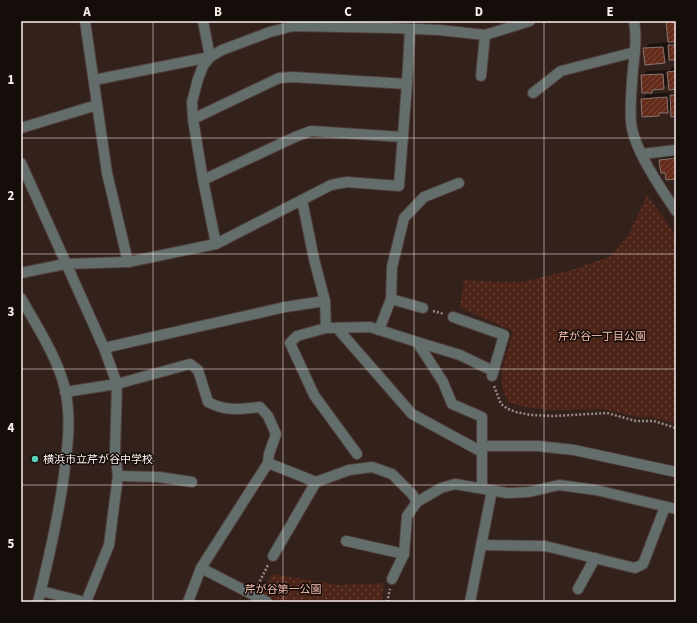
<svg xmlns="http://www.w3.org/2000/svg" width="697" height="623" font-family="'Source Sans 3','Noto Sans JP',sans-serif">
  <defs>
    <pattern id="park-dots" width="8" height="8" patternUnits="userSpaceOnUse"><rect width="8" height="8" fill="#4d2418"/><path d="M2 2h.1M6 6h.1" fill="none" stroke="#68443a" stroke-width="1.8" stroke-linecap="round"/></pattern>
    <pattern id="building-hatch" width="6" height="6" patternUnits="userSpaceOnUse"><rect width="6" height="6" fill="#642b1a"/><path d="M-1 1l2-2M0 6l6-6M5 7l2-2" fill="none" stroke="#7b4a3b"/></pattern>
  </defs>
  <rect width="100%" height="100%" fill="#33211c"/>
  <!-- park -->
  <g fill="url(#park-dots)">
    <polygon points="647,195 676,236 676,423 651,417 637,417 604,409 550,410 525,407 508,402 502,388 502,370 513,331 460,308 464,280 497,282 521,282 569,271 611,256 629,234"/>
    <polygon points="272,574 340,585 384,583 381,602 279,602 261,593"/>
  </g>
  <!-- shadow -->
  <g fill="#0007">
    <polygon points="667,21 676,21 676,59 670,56 664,62 644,49 649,44 668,42 668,46 674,41"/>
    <polygon points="673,67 676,67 676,88 669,82 663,88 655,89 651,92 642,76 647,71 667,70 668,73"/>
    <polygon points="676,91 676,115 672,108 667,112 662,112 659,115 642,99 647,94 671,93 672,95"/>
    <polygon points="676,154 676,178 666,172 660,161 665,156"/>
  </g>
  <!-- building -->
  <g fill="url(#building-hatch)" stroke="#8b756e">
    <polygon points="666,21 676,21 676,42 668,42"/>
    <polygon points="668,45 676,45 676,60 669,60"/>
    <polygon points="663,47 665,63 645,65 643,48"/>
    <polygon points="676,71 676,89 669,90 667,72"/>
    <polygon points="663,74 664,89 652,90 652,93 642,93 641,75"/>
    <polygon points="670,95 676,95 676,116 671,117"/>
    <polygon points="667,97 668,113 659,113 659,116 642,117 641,99"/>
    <polygon points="676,158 676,179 666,180 665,173 661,173 659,160"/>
  </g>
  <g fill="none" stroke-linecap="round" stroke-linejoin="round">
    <!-- minor casing -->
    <g stroke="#4f3e39" stroke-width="12">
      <g id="minor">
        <polyline points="85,21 107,173 128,262"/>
        <path d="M634,21C638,42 633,61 632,82C631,95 630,109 631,122C633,148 661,189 676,211"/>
        <polyline points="481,76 485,35"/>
        <polyline points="94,80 210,57 203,21"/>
        <polyline points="533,93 561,71 635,52"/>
        <polyline points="193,119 279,78 293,77 407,84"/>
        <polyline points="21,128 97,105"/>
        <polyline points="642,154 676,150"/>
        <polyline points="21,163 104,348 117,384 115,453 118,476 109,545 86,602"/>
        <polyline points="203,180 295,137 311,131 403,137"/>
        <polyline points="302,200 314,259 325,301 326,328"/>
        <polyline points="216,244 203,180 193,119 192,102 198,79 203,66 210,57 222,50 270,32 293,26 394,28 440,30 485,35 530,21"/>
        <polyline points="21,273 65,264 128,262 216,244 331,185 347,182 399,186 407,84 410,30"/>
        <path d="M21,298C37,327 57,356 65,389C72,420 67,451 63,482C57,523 48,562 38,602"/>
        <polyline points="391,299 423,308"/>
        <polyline points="453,317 504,335 492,376"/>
        <polyline points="337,328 412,414 482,452"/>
        <polyline points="379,330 391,299 392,267 404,218 424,197 459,183"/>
        <polyline points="417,342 460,355 493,371"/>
        <polyline points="104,348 285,307 325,301"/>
        <path d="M65,392L117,384L190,364L198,370L208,402C227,412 239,409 260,407L268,416L276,434L269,454L268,463"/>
        <polyline points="482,446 538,446 574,450 676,472"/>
        <polyline points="357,454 314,395 290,343 297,336 326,328 370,327 417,342 443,382 452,404 482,417 482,488"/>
        <polyline points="118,476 159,477 192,482"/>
        <polyline points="346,541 404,554"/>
        <polyline points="481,545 545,546 635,568 643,564 665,507"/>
        <polyline points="273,556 316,482 349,470 372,467 392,474 412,494 417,502"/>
        <polyline points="201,568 267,602"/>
        <polyline points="392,579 404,554 407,516 417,502 441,488 455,484 507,493 529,492 559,485 596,490 676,509"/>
        <polyline points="578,589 595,558"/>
        <polyline points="41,591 85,602"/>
        <polyline points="188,602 201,568 268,463 316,482"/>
        <polyline points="470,602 492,490"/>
      </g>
    </g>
    <!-- path -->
    <g stroke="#998a85" stroke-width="2.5" stroke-dasharray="2 2" stroke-linecap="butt">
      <polyline points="433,311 444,314"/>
      <polyline points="494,386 501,404 508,409 516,412 531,415 553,416 607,413 636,421 654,421 676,428"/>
      <polyline points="258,585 268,565"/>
      <polyline points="387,602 390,589"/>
    </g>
    <!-- minor -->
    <use href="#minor" stroke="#636d6b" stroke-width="10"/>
  </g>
  <!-- grid -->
  <path fill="none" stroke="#fdf0ec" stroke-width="1" stroke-opacity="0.55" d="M153,21V602M283,21V602M414,21V602M544,21V602M21,138H676M21,254H676M21,369H676M21,485H676"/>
  <!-- markers -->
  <circle fill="#5bcebc" stroke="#150d0a" stroke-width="1.5" cx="35" cy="459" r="4"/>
  <g text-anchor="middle" stroke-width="3" stroke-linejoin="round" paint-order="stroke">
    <!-- park labels -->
    <g font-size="11" fill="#f4bbaa" stroke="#150d0a">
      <text x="602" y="340">芹が谷一丁目公園</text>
      <text x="283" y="593">芹が谷第一公園</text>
    </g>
    <!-- poi labels -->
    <g font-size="11" fill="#fdf0ec" stroke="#150d0a" text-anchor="start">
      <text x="43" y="463">横浜市立芹が谷中学校</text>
    </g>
  </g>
  <!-- border -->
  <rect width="697" height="623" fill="none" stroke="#150d0a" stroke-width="44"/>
  <rect x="22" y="22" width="653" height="579" fill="none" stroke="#fdf0ec" stroke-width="1.5"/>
  <g font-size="13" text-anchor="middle" font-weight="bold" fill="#fdf0ec">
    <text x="87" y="16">A</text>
    <text x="218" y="16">B</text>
    <text x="348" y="16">C</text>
    <text x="479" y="16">D</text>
    <text x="610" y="16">E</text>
    <text x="11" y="84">1</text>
    <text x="11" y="200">2</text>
    <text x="11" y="316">3</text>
    <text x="11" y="432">4</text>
    <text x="11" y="548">5</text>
  </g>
</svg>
